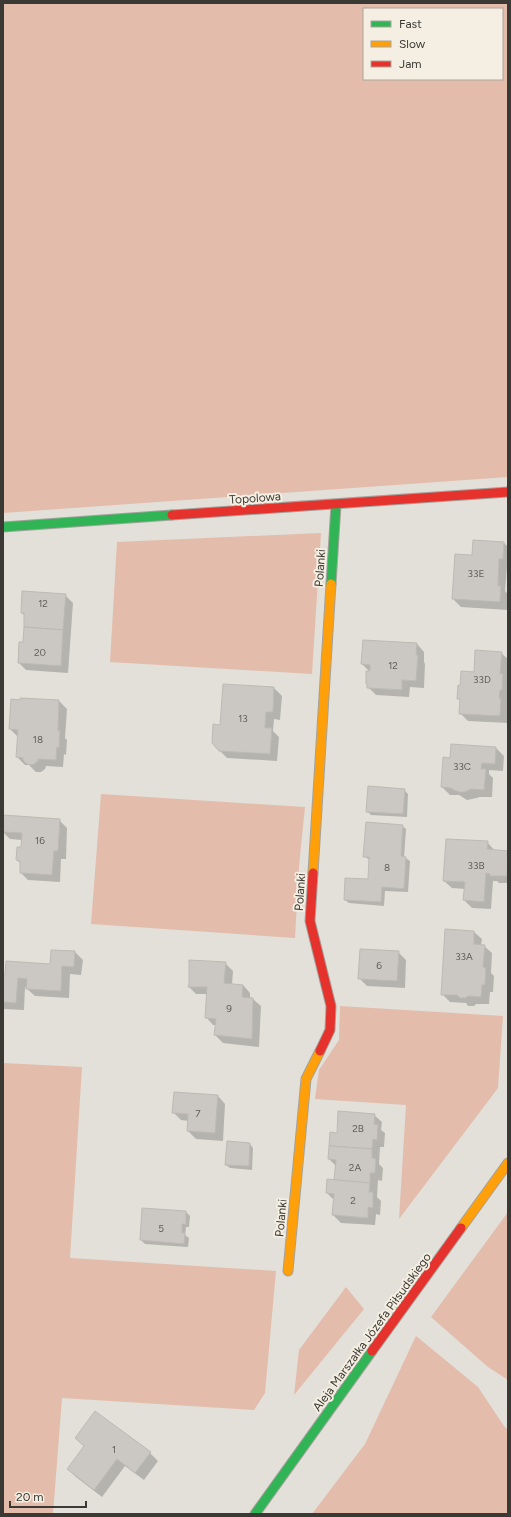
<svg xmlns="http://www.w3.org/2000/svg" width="511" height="1517" font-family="Figtree,sans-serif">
  <rect width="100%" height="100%" fill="#e2e0d9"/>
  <!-- green -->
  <g fill="#e3bcac" fill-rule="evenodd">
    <path d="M3,3H508V477L3,513ZM364,9H502V79H364Z"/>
    <polygon points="321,533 312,674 110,662 117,542"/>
    <polygon points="101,794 305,807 299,866 295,938 91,924"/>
    <polygon points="340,1006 503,1016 498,1088 399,1219 406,1105 315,1099 319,1070 339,1040"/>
    <polygon points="3,1063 82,1067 70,1258 276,1271 265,1393 254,1410 62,1398 53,1514 3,1514"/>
    <polygon points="508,1212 508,1380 488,1367 431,1317"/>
    <polygon points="346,1287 364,1309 294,1395 299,1350"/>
    <polygon points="416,1336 478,1387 504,1426 508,1430 508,1514 312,1514 365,1444"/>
  </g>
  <!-- shadow -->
  <g fill="#0003">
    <polygon points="504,543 508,547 508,567 507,567 505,591 508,594 508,610 461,607 453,599 456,555 473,556"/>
    <polygon points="65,595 73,603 68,673 26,670 19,663 24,643 25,616 22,613"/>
    <polygon points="417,644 424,652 424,662 425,664 424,688 410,687 409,697 376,695 368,687 370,672 362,664"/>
    <polygon points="501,653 508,659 508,697 507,705 508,706 508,723 468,721 460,713 461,701 458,698 461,687 475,673"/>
    <polygon points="274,688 282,696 280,720 274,719 273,731 279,737 277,761 227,758 219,750 221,726"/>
    <polygon points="59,701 67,709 65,738 67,740 66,755 64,754 63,767 46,766 45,769 41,772 36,772 29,765 25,765 17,757 18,737 10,729"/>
    <polygon points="496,748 504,756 503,771 489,770 489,774 493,778 492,797 479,797 477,798 467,800 459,795 450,795 442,787 451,759"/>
    <polygon points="404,790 408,794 407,817 371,815 367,811"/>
    <polygon points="3,816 59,820 67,828 66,859 61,859 60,882 28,880 21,873 21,864 17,860 22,848 22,840 10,839 3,832"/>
    <polygon points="402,826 406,829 404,857 410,861 408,892 385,891 384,906 349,903 345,900 369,880 370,860 365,857"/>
    <polygon points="487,842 495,851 508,852 508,883 499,883 497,881 493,881 491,909 472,908 464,900 465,889 452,888 444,881"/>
    <polygon points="474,932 482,939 481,945 484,946 492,953 491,973 494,976 493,992 490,992 489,1004 476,1004 474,1006 468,1006 466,1003 450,1002 442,994"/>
    <polygon points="75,952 83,960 81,975 70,974 69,998 35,996 25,987 24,1010 3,1009 3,976 51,965"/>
    <polygon points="398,952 406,960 405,988 367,986 359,978"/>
    <polygon points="225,963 233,971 232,985 243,985 250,993 250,998 253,999 261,1006 259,1047 223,1043 215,1035 216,1025 213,1025 206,1017 207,994 196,994 189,987"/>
    <polygon points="218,1096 225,1104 223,1141 196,1139 188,1131 189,1121 181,1120 173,1112"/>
    <polygon points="374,1115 382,1122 381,1130 385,1133 384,1147 380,1147 379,1164 383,1168 382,1181 378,1180 377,1197 381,1201 380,1215 376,1214 375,1225 341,1223 333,1215 334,1200 327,1193 335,1181 336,1166 329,1159 338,1134"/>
    <polygon points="250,1144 253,1148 252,1170 230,1168 226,1165"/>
    <polygon points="143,1209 186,1212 190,1216 189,1227 186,1227 185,1235 189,1238 188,1247 145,1244 141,1240"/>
    <polygon points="85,1447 150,1453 158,1461 144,1480 125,1466 102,1497 76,1477 68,1469"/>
  </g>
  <!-- building -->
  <g fill="#cbc8c3" stroke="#bdbab5">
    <polygon points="473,540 504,542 503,559 499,559 498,586 501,586 500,602 452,599 455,554 472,555"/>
    <polygon points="22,591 66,594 63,630 24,627 24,613 21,613"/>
    <polygon points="24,627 63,630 61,666 18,663 19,642 23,642"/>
    <polygon points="363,640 417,643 416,655 418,655 416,681 402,680 402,690 367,688 367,684 366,684 366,671 370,671 370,665 361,664"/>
    <polygon points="475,650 502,652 500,674 503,674 502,690 500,690 499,698 501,698 500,716 459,714 460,699 457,699 458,685 460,686 461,671 474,672"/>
    <polygon points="223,684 274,687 273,712 266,712 265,728 272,728 270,754 219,751 212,743 213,724 220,725"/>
    <polygon points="20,698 59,700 58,731 60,731 59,748 57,747 56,760 38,759 38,761 33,765 27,764 23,760 23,758 16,757 18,730 9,729 11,699 20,700"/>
    <polygon points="451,744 496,747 495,764 482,763 481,769 486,769 484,790 471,789 465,792 459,792 450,788 441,787 443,757 450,758"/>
    <polygon points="368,786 405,789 403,814 366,812"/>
    <polygon points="3,815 60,819 58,851 54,851 52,875 20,873 20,861 16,860 17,847 21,847 22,833 3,832"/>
    <polygon points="366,822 403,825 401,856 406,857 404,889 382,887 381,902 344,900 345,878 368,879 369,857 363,857"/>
    <polygon points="446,839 488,841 487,849 508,851 507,876 490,876 490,874 486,873 484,902 463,900 465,882 443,881"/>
    <polygon points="445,929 474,931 474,944 485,945 483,967 486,968 485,985 482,985 481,997 468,996 466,998 460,998 457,995 441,995"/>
    <polygon points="360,949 399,951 397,981 358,979"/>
    <polygon points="51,950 75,951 74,967 62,966 61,991 26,989 27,979 18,978 16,1003 3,1002 3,975 5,975 6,961 50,964"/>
    <polygon points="189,960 226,962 224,983 243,985 242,997 253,998 252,1039 214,1035 216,1019 205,1018 207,987 188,987 189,984"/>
    <polygon points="174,1092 218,1095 215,1133 187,1131 188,1114 172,1113"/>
    <polygon points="338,1111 375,1114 374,1124 378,1125 377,1140 373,1139 372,1149 329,1146 330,1132 337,1133"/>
    <polygon points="227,1141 250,1143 249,1166 225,1165"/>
    <polygon points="329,1146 372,1149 372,1158 376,1159 375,1173 370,1173 370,1183 334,1180 336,1160 328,1159"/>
    <polygon points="327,1179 370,1183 369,1192 373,1192 373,1208 368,1207 368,1218 332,1215 334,1194 326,1193"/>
    <polygon points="142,1208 186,1211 186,1224 182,1224 182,1233 185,1233 184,1244 140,1240"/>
    <polygon points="95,1411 151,1452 135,1473 117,1459 94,1490 67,1469 84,1446 75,1438"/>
  </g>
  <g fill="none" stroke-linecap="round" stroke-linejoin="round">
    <!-- fast casing -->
    <g stroke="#a4a29d" stroke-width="11">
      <g id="fast">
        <polyline points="3,527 172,515"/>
        <polyline points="331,584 336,505"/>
        <polyline points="255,1514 372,1351"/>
      </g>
    </g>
    <!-- slow casing -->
    <g stroke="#a4a29d" stroke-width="11">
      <g id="slow">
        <polyline points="313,873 331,584"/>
        <polyline points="461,1228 508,1163"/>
        <polyline points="288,1271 306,1079 320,1051"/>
      </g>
    </g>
    <!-- jam casing -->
    <g stroke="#a4a29d" stroke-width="11">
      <g id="jam">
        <polyline points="172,515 508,492"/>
        <polyline points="313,873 310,921 331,1006 330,1030 320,1051"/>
        <polyline points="372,1351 461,1228"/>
      </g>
    </g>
    <!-- fast -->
    <use href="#fast" stroke="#30b455" stroke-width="9"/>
    <!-- slow -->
    <use href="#slow" stroke="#ff9f0a" stroke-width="9"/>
    <!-- jam -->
    <use href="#jam" stroke="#e5322d" stroke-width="9"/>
  </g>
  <g text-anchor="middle" stroke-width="4" stroke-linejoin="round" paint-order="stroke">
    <!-- number labels -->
    <g font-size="10" fill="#615f5a">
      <text x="476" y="577">33E</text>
      <text x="43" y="607">12</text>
      <text x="40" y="656">20</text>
      <text x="393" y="669">12</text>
      <text x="482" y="683">33D</text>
      <text x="243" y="722">13</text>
      <text x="38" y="743">18</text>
      <text x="462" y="770">33C</text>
      <text x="40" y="844">16</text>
      <text x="476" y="869">33B</text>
      <text x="387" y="871">8</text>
      <text x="464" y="960">33A</text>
      <text x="379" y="969">6</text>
      <text x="229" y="1012">9</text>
      <text x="198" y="1117">7</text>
      <text x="358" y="1132">2B</text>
      <text x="355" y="1171">2A</text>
      <text x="353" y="1204">2</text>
      <text x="161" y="1232">5</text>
      <text x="114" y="1453">1</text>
    </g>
    <!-- street labels -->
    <g font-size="12" fill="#3b3934" stroke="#f4efe2">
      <text transform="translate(255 498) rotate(-4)" y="4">Topolowa</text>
      <text transform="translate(320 568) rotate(-86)" y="4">Polanki</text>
      <text transform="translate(300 892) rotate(-86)" y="4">Polanki</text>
      <text transform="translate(281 1218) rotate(-85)" y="4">Polanki</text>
      <text transform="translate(372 1332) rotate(-54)" y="4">Aleja Marszałka Józefa Piłsudskiego</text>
    </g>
  </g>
  <!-- border -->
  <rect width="511" height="1517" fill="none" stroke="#3b3934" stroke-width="8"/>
  <!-- legend -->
  <rect x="363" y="8" width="140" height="72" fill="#f4efe2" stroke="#aaa69c"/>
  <rect x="371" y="21" width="20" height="6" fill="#30b455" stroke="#aaa69c"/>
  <text x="399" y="28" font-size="12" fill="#3b3934">Fast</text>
  <rect x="371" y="41" width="20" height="6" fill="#ff9f0a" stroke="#aaa69c"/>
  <text x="399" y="48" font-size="12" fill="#3b3934">Slow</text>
  <rect x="371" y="61" width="20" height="6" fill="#e5322d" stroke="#aaa69c"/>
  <text x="399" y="68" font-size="12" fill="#3b3934">Jam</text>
  <!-- scale -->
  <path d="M10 1501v6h76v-6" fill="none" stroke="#3b3934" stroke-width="2"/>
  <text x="16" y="1501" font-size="12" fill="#3b3934" stroke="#f4efe2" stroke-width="3" paint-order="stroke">20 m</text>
</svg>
